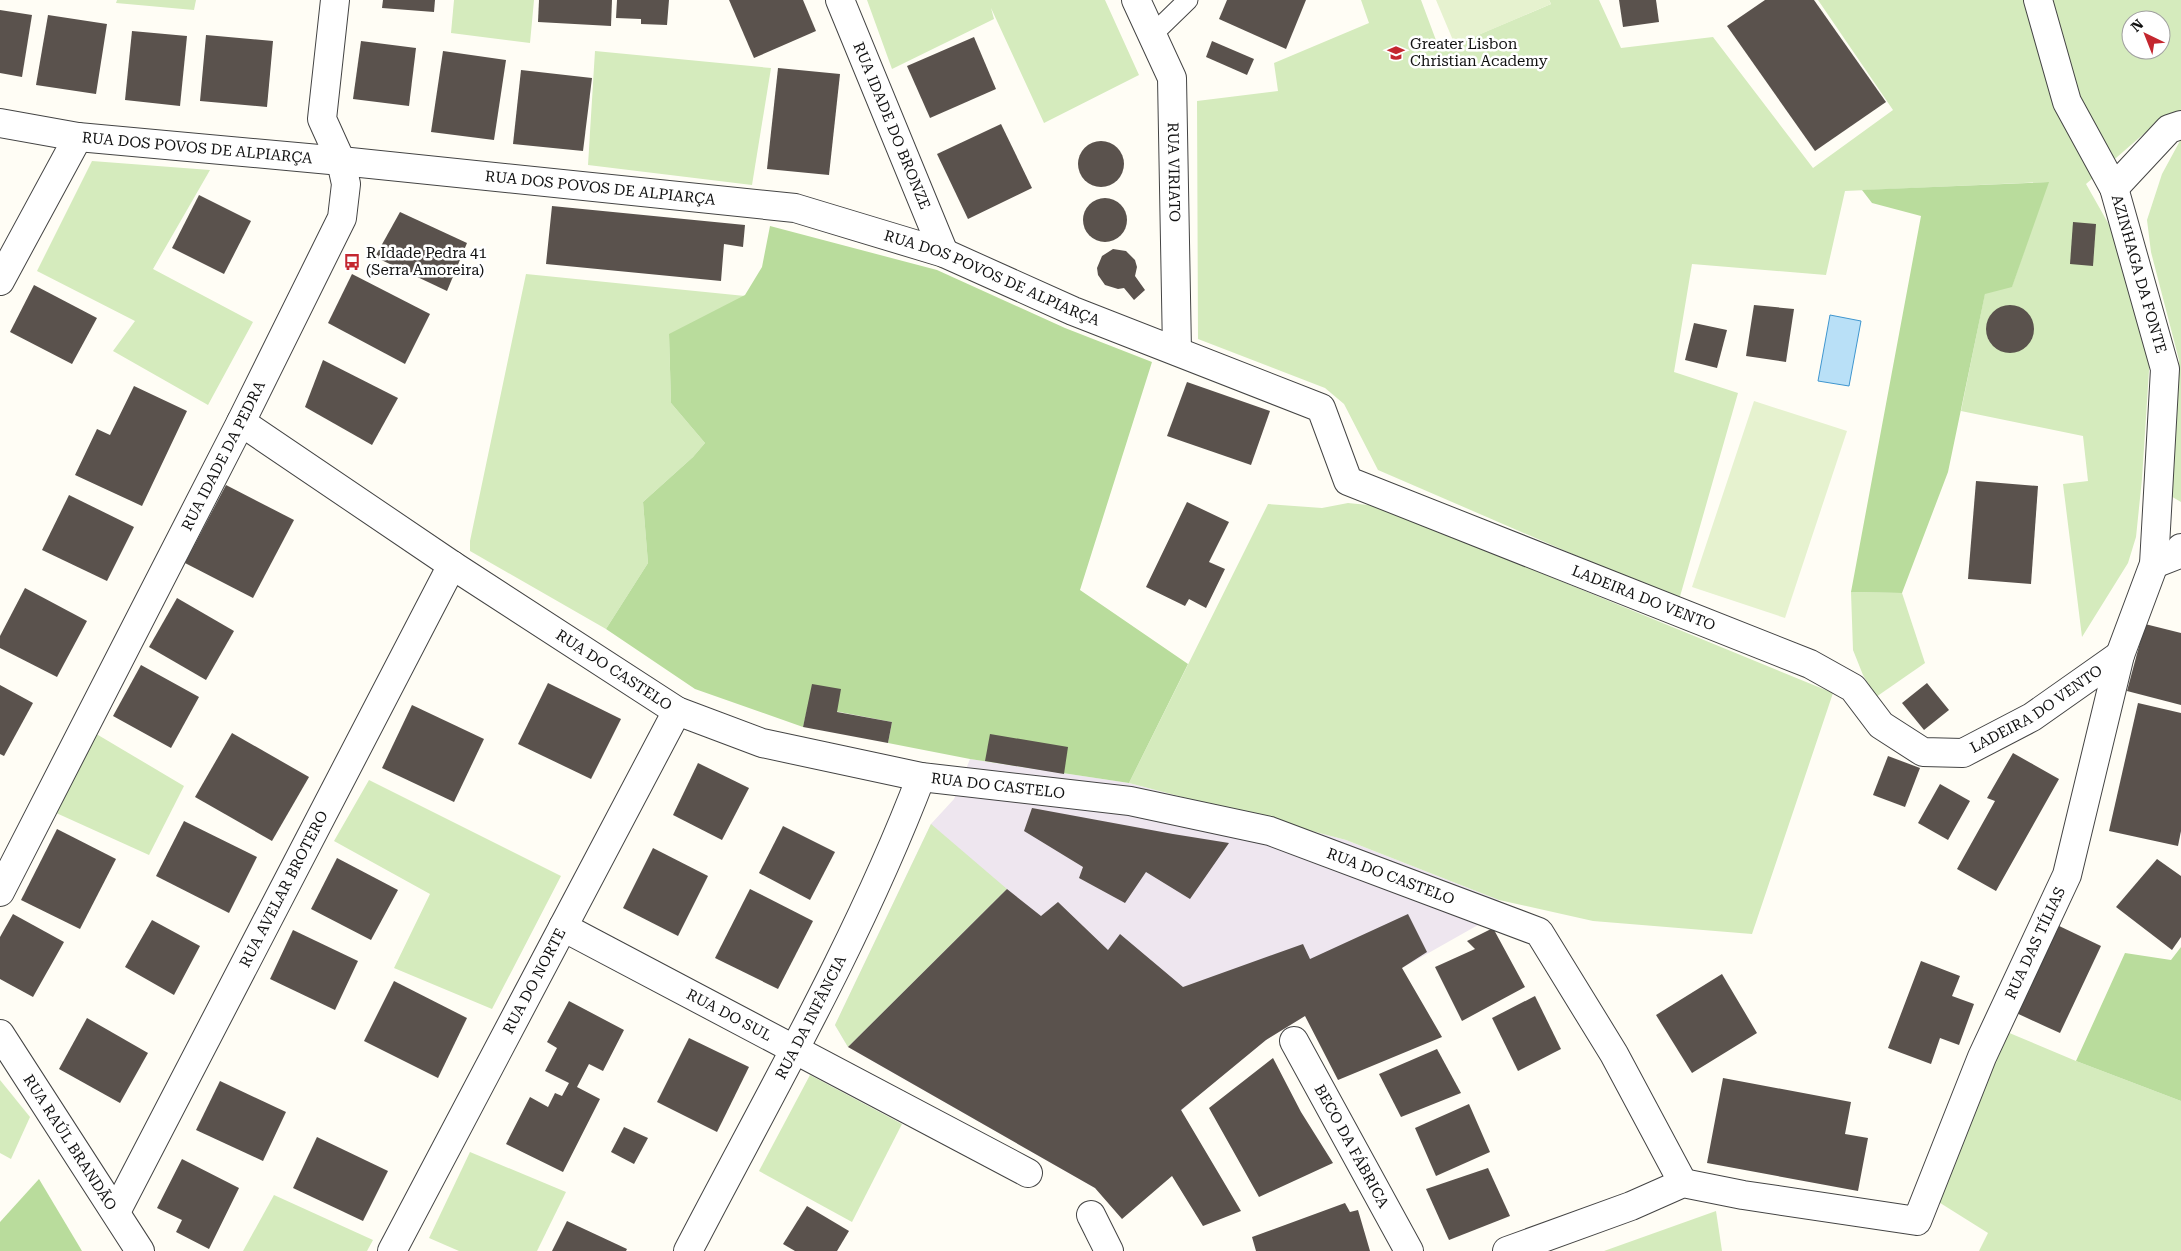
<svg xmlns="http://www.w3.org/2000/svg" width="2181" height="1251" font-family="'Roboto Serif',serif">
  <rect width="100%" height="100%" fill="#fffdf5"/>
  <!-- industrial -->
  <polygon fill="#eee6ef" points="970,759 1129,783 1346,840 1499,900 1478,925 1402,968 1305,1016 1266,1040 1199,1095 1095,1188 848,1047 835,1025 931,824 954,799"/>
  <!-- green -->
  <g fill="#d5ebbd" fill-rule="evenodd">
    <polygon points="117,0 196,0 194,10 116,3"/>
    <polygon points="454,0 534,0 530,43 451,33"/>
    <polygon points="867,0 1105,0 1139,75 1044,123 991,8 994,19 892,69"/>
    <path d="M1361,0H1421L1440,51L1551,4L1549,0H1599L1621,48L1713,37L1813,168L1893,110L1818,0H2181V116L2154,125L2086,184L2125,253L2150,355L2142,479L2136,537L2128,563L2082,637L2063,484L2088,481L2083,436L1961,411L1985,293L2012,286L2048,182L1845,191L1826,275L1692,264L1674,372L1738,393L1679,600L1378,470L1344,404L1325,388L1198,339L1197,101L1278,91L1274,63L1369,23ZM2131,20H2161V50H2131Z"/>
    <polygon points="595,51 771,68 752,185 588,165"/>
    <polygon points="2181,139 2181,502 2169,495 2179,360 2151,252 2147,220 2162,174"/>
    <polygon points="92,161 210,170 153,269 253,322 208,405 113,351 135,321 37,271"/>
    <polygon points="526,274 745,296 669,335 671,403 705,443 693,457 643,502 648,563 606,629 470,551 470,541"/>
    <polygon points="1348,503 1378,506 1833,693 1752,934 1593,921 1499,900 1346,840 1129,783 1268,504 1322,508"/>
    <polygon points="1851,592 1902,593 1925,663 1876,697 1863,675 1853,650"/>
    <polygon points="93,732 184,786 149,855 54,812"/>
    <polygon points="369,780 561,876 492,1009 394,968 430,894 334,841"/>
    <polygon points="931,824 1007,889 848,1047 835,1025"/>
    <polygon points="2007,1032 2076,1061 2181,1101 2181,1251 1979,1251 1988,1233 1937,1201"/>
    <polygon points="810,1075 902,1124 852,1222 759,1171"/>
    <polygon points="0,1080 30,1117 11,1159 0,1153"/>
    <polygon points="470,1152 566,1192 537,1251 459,1251 429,1238"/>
    <polygon points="274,1195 373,1240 367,1251 243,1251"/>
    <polygon points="1716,1211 1722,1251 1604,1251"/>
  </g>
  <!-- forest -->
  <g fill="#b9dc9c">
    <polygon points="2049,182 2012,287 1985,294 1948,472 1902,593 1851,592 1921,216 1872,203 1862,190"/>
    <polygon points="770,226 937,270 1065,328 1152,362 1080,590 1188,664 1129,783 970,759 888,743 892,722 808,706 803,727 695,689 606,629 648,563 643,502 693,457 705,443 671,403 669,334 745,295 762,267"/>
    <polygon points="2181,947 2181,1101 2076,1061 2125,953 2171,960"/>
    <polygon points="39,1179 82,1251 0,1251 0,1222"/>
  </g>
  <!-- pitch -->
  <g fill="#e6f2cf">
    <polygon points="1436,0 1549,0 1551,4 1455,45"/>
    <polygon points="1754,401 1847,431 1785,618 1692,587"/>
  </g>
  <!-- water -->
  <polygon fill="#b9e0f7" stroke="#3f96cf" points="1830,315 1861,321 1849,386 1818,381"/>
  <!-- building -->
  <g fill="#5a524d">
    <polygon points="383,0 435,0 434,12 382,8"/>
    <polygon points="539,0 612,0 611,26 538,22"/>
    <polygon points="617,0 669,0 667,25 641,24 641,19 616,18"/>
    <polygon points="729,0 803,0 816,31 754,58"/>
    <polygon points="1227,0 1306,0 1286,49 1219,19"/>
    <polygon points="1619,0 1656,0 1659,22 1623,27"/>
    <polygon points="1765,0 1814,0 1886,102 1815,151 1727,26"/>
    <polygon points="0,10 32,15 22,77 0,73"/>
    <polygon points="48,15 107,24 96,94 36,85"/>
    <polygon points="132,31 187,36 180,106 125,100"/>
    <polygon points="206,35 273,41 267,107 200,101"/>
    <polygon points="974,37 996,89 930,118 907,66"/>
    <polygon points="361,41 416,48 409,106 353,99"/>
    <polygon points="1212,41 1254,59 1247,75 1206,57"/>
    <polygon points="443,51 506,60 494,140 431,132"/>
    <polygon points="778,68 840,74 829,175 767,169"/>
    <polygon points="521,70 592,78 583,151 513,144"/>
    <polygon points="1001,124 1032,188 968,219 937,154"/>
    <circle cx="1101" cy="164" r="23"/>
    <polygon points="199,195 251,221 224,274 172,248"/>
    <circle cx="1105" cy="220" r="22"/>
    <polygon points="552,206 745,225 743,247 724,244 721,281 546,264"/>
    <polygon points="400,212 467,243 447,291 375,257"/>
    <polygon points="2073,222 2096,224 2093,266 2070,264"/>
    <polygon points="1113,249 1126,251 1135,260 1137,267 1135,276 1145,290 1134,300 1124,288 1118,289 1105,285 1098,275 1097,268 1102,256"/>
    <polygon points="352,274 430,314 405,364 328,323"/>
    <polygon points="34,285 97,318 72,364 10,332"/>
    <circle cx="2010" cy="329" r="24"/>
    <polygon points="1754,305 1794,309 1786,362 1746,356"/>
    <polygon points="1694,323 1727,330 1717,368 1685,360"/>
    <polygon points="323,360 398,398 372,445 305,407"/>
    <polygon points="1187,382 1270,411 1251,465 1167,436"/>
    <polygon points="134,386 187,411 142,506 75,475 97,429 110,435"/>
    <polygon points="1976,481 2038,486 2031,584 1968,579"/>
    <polygon points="226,485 294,520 253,598 185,563"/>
    <polygon points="69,495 134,527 107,581 42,550"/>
    <polygon points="1187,502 1229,522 1209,562 1225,569 1206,608 1189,599 1185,606 1146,587"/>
    <polygon points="25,588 87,621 57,677 0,648 0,636"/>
    <polygon points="177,598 234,631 206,680 149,647"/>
    <polygon points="2145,624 2181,633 2181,705 2127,691"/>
    <polygon points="141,665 199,697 171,748 113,716"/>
    <polygon points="548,683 621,719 591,779 518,744"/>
    <polygon points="1927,683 1949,710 1924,730 1902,703"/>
    <polygon points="812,684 841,689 837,712 892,722 888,743 803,727"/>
    <polygon points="0,685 33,703 4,756 0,754"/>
    <polygon points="2138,703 2181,713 2181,831 2178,846 2109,831"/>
    <polygon points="412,705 484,739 454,802 382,768"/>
    <polygon points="232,733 309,777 272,841 195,797"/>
    <polygon points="990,734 1068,747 1064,774 985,761"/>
    <polygon points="2013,753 2059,779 1996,891 1957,869 1995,801 1987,798"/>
    <polygon points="1888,756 1920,768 1905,807 1873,795"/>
    <polygon points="698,763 749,788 722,840 673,815"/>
    <polygon points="1940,784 1970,801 1948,840 1918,823"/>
    <polygon points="1032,808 1173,834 1229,843 1190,899 1146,872 1125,903 1079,878 1083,867 1024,831"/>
    <polygon points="184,821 257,857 229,913 156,876"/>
    <polygon points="783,826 835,852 810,900 759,873"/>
    <polygon points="57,829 116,859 80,929 21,900"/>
    <polygon points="653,848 708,876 678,936 623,908"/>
    <polygon points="337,858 398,890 371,940 311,909"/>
    <polygon points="2157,859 2181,876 2181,937 2172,950 2116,907"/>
    <polygon points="750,889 813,921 778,989 715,958"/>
    <polygon points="1007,889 1041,916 1058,902 1108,950 1120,934 1183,987 1303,944 1310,959 1408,914 1427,952 1402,968 1442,1037 1338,1080 1305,1016 1266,1040 1181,1110 1241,1211 1203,1226 1172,1176 1122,1219 1095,1188 848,1047"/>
    <polygon points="13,914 64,942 33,997 0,979 0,937"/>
    <polygon points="152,920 200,946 174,995 125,967"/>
    <polygon points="2055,924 2101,946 2060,1033 2014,1012"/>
    <polygon points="1493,928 1525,987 1462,1021 1435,967 1475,949 1467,941"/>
    <polygon points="293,930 358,961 335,1010 270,979"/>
    <polygon points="1921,961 1960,976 1952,996 1974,1004 1959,1045 1940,1038 1931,1064 1888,1048"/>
    <polygon points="1722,974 1757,1033 1692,1073 1656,1015"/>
    <polygon points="394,981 467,1018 438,1078 364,1041"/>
    <polygon points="1535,996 1561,1049 1518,1071 1492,1018"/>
    <polygon points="569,1001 624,1030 603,1071 589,1064 577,1087 600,1099 563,1172 506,1144 530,1097 548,1107 555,1093 562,1096 569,1083 545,1071 557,1048 547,1042"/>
    <polygon points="87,1018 148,1053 120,1103 59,1069"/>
    <polygon points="689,1038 749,1067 717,1132 657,1102"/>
    <polygon points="1437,1049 1461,1093 1401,1117 1379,1074"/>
    <polygon points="1273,1058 1301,1112 1333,1163 1259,1197 1209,1108"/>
    <polygon points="1723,1078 1851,1102 1845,1134 1868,1138 1858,1191 1707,1163"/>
    <polygon points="220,1081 286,1112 263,1161 196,1130"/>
    <polygon points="1469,1104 1490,1152 1436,1176 1415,1128"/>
    <polygon points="624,1127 648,1138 634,1164 611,1152"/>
    <polygon points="317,1137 388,1171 363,1221 293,1188"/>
    <polygon points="182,1159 239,1188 209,1249 176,1232 182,1220 157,1208"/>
    <polygon points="1488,1168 1510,1216 1449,1240 1426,1189"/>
    <polygon points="1345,1203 1350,1212 1358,1210 1370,1251 1256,1251 1252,1237"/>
    <polygon points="807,1206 849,1231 837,1251 795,1251 783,1244"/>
    <polygon points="567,1221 627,1249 626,1251 552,1251"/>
  </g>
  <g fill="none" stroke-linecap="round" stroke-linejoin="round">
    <!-- service casing -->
    <g stroke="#444" stroke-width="21">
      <polyline id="service" points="1152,35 1188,0"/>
    </g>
    <!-- minor casing -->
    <g stroke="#444" stroke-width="30">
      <g id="minor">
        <path id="s1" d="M840,0L944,253"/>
        <path id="s2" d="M1136,0L1172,78L1177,351"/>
        <path id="s3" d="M0,123L78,137L341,161L795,208L944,253L1073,311L1321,408L1348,481L1810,664L1853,688L1881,725L1923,752L1963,753L2032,717L2120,655"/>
        <polyline points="2114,188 2169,129 2181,125"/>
        <polyline points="0,281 78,137"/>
        <path id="s4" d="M241,422L452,565L677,711L762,743L921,777L1130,801L1270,831L1539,932L1614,1054L1683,1183"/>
        <polyline points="2154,564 2177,555 2181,548"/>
        <path id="s5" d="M0,892L241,422L342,218L346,184L341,161L322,119L335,0"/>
        <path id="s6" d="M563,927L1028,1173"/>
        <path id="s7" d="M0,1034L140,1251"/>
        <path id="s8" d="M1294,1041L1409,1251"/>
        <path id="s9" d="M116,1212L452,565"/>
        <polyline points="1091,1215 1109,1251"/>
        <path id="s10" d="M392,1251L677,711"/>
        <path id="s11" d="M688,1251C769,1095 858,942 921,777"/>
        <path id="s12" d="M1507,1251L1631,1206L1683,1183L1743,1195L1917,1221L1982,1057L2067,875L2120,655L2154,564L2165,369L2114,188L2067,102L2038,0"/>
      </g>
    </g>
    <!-- service -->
    <use href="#service" stroke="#fff" stroke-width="19"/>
    <!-- minor -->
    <use href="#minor" stroke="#fff" stroke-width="28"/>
  </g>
  <!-- icons -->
  <defs>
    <g id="school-bare" transform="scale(1.35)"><path d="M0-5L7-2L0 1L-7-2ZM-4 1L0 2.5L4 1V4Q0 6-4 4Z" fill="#c4262e" stroke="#fff" stroke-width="2.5" paint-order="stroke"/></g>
    <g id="bus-bare" transform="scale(1.35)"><path d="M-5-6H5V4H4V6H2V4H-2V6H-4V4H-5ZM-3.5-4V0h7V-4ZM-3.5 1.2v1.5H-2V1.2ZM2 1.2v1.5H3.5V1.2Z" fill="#c4262e" stroke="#fff" stroke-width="2.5" paint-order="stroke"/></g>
  </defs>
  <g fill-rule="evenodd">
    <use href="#school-bare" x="1396" y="53"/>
    <use href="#bus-bare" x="352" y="262"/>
  </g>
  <g text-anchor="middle" stroke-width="5" stroke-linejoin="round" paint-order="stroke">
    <!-- poi labels -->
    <g font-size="15" fill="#111" stroke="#fff" text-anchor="start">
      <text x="1410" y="49">Greater Lisbon<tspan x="1410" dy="17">Christian Academy</tspan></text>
      <text x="366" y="258">R Idade Pedra 41<tspan x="366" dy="17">(Serra Amoreira)</tspan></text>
    </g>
    <!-- street labels -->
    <g font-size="15" fill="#111" stroke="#fff">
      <text dy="5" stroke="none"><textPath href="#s1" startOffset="136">RUA IDADE DO BRONZE</textPath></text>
      <text dy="5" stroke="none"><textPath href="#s3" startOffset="199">RUA DOS POVOS DE ALPIARÇA</textPath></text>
      <text dy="5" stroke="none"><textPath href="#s2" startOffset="180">RUA VIRIATO</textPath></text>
      <text dy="5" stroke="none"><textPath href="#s3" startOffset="604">RUA DOS POVOS DE ALPIARÇA</textPath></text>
      <text transform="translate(2139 274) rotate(74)" y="5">AZINHAGA DA FONTE</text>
      <text dy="5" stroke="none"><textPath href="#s3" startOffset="1009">RUA DOS POVOS DE ALPIARÇA</textPath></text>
      <text dy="5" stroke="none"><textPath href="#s5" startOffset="490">RUA IDADE DA PEDRA</textPath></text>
      <text dy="5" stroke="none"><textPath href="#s3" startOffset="1759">LADEIRA DO VENTO</textPath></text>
      <text dy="5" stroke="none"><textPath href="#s4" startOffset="448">RUA DO CASTELO</textPath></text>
      <text dy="5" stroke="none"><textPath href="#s3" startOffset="2209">LADEIRA DO VENTO</textPath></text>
      <text dy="5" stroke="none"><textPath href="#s4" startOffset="854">RUA DO CASTELO</textPath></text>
      <text dy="5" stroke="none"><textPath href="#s4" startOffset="1259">RUA DO CASTELO</textPath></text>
      <text dy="5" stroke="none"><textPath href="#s9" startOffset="364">RUA AVELAR BROTERO</textPath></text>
      <text dy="5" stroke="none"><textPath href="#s12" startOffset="728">RUA DAS TÍLIAS</textPath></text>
      <text dy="5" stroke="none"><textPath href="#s10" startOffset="305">RUA DO NORTE</textPath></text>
      <text dy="5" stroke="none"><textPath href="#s6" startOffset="188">RUA DO SUL</textPath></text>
      <text dy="5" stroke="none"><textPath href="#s11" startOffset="264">RUA DA INFÂNCIA</textPath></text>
      <text dy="5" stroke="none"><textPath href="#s7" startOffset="129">RUA RAÚL BRANDÃO</textPath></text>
      <text dy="5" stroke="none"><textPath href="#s8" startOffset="120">BECO DA FÁBRICA</textPath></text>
    </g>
  </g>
  <!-- north arrow -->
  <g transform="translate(2146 35) rotate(317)"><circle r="24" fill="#ffffff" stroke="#a0a0a0"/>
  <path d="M0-4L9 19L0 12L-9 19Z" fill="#c4262e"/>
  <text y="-8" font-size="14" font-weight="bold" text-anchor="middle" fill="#111111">N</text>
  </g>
</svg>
